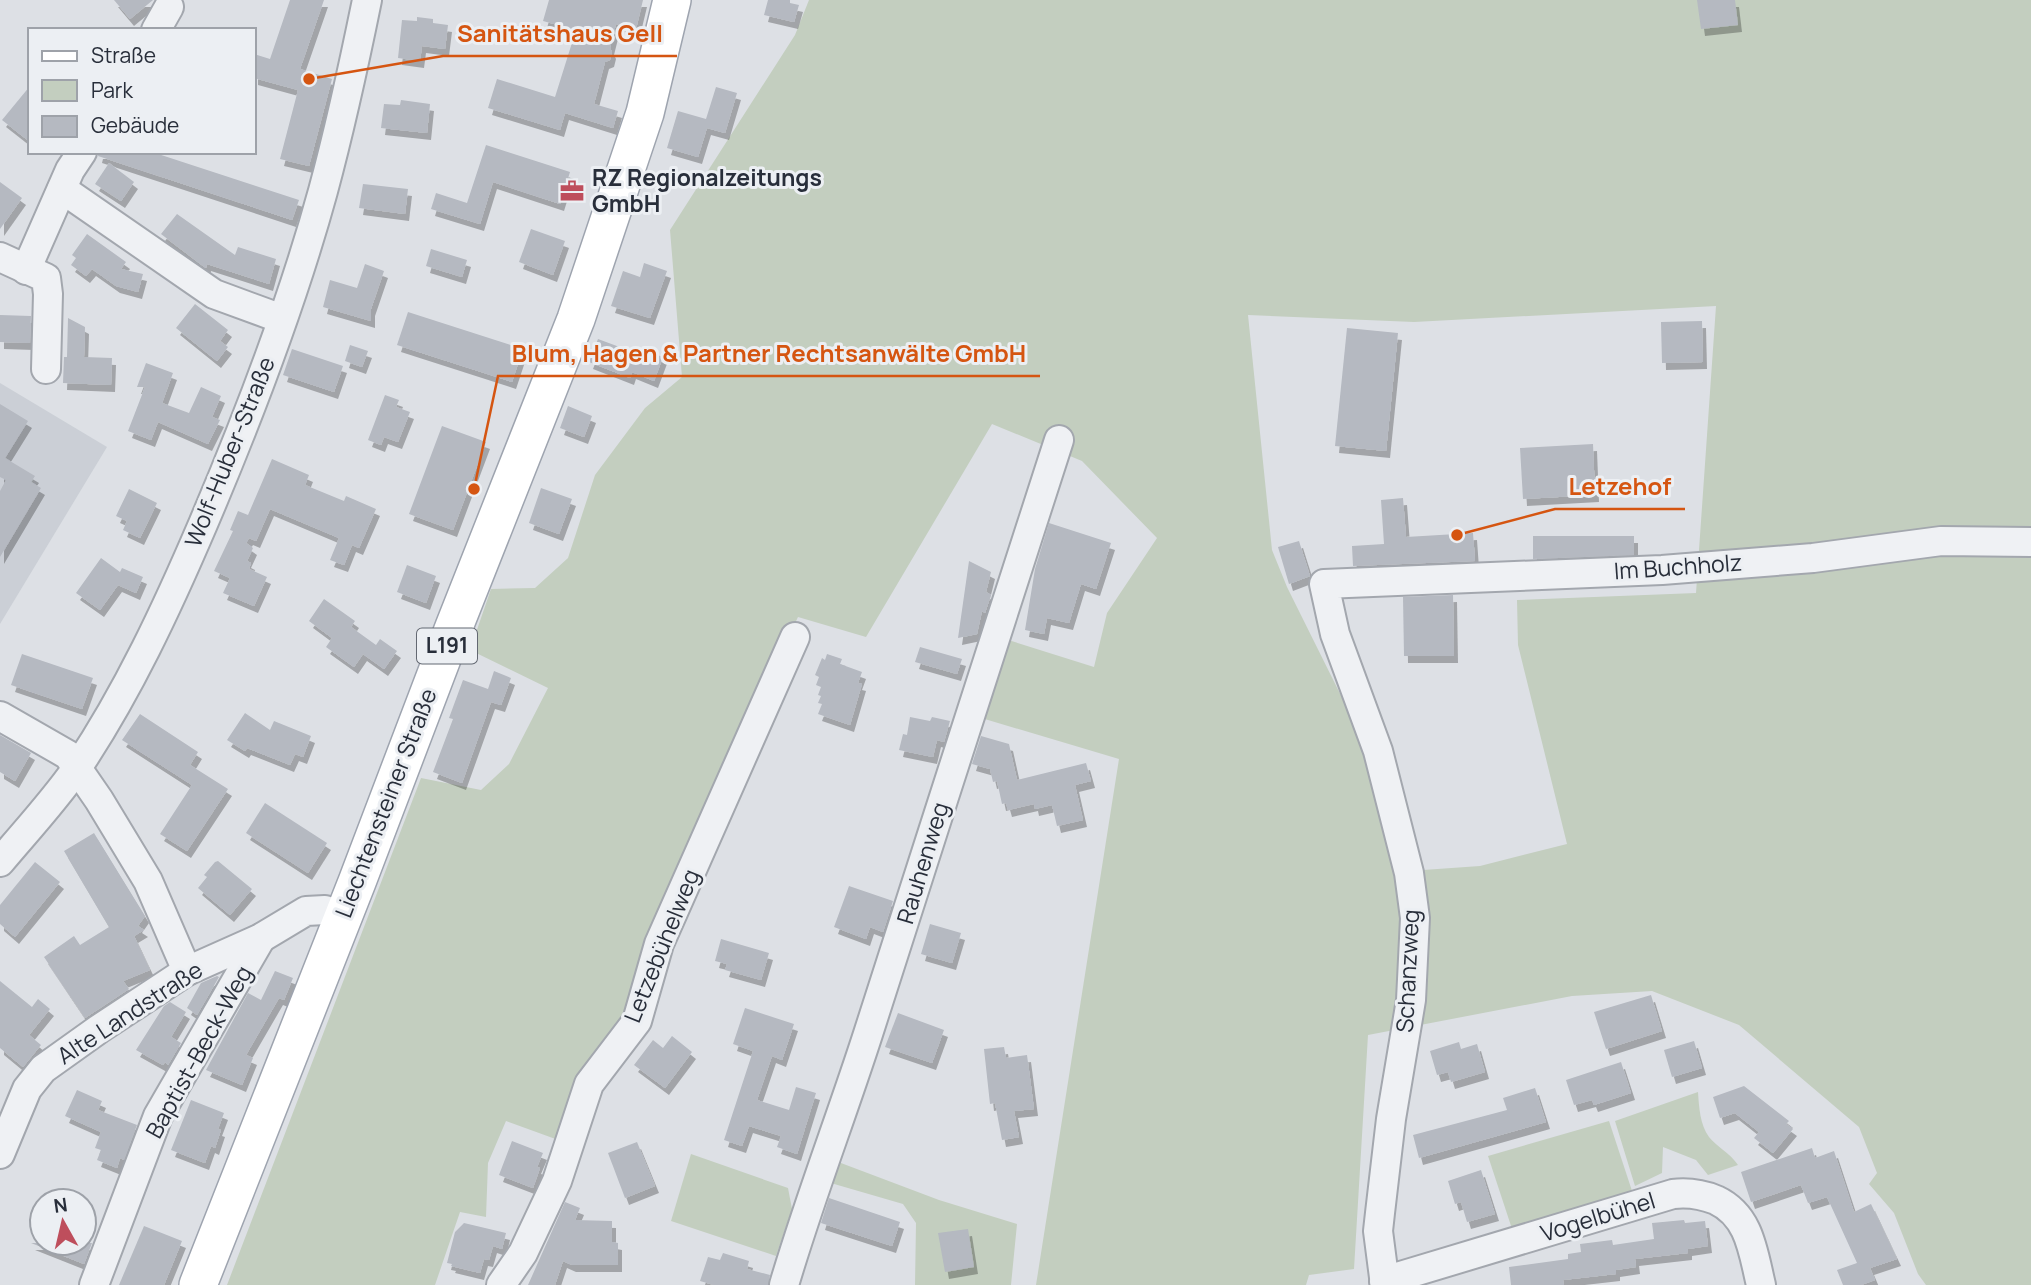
<svg xmlns="http://www.w3.org/2000/svg" width="2031" height="1285" font-family="Manrope,sans-serif">
  <defs>
    <filter id="shadow"><feDropShadow dx="4" dy="7" stdDeviation="0" flood-color="#0004"/></filter>
  </defs>
  <rect width="100%" height="100%" fill="#dde0e5"/>
  <!-- built -->
  <polygon fill="#cbcfd6" points="0,383 107,447 0,624"/>
  <!-- green -->
  <g fill="#c3cebf" fill-rule="evenodd">
    <path d="M809,0H2031V1285H1926L1918,1274L1894,1213L1869,1184L1877,1173L1859,1127L1739,1025L1652,991L1572,996L1368,1035L1354,1269L1309,1275L1306,1285H1036L1119,759L978,717L1002,638L1094,667L1107,613L1157,538L1082,461L992,424L866,637L798,617L771,673L630,1014L561,1141L506,1121L488,1163L486,1217L460,1212L435,1285H227L421,778L481,790L509,764L548,688L470,650L491,589L535,588L568,558L595,475L645,408L682,377L670,230L795,35ZM1716,306L1696,593L1517,600L1518,645L1567,844L1480,866L1409,871L1371,756L1287,587L1272,550L1248,315L1414,322Z"/>
    <path d="M1698,1092C1699,1107 1700,1125 1709,1137C1716,1146 1730,1153 1738,1165L1708,1175L1696,1160L1663,1147L1662,1173L1635,1186L1615,1121Z"/>
    <polygon points="1609,1121 1635,1200 1514,1235 1488,1156"/>
    <polygon points="691,1154 788,1188 792,1209 776,1256 671,1221"/>
    <polygon points="825,1157 939,1200 1017,1224 1011,1285 915,1285 916,1223 903,1204 817,1179"/>
  </g>
  <!-- building -->
  <g fill="#b5b9c1" filter="url(#shadow)">
    <polygon points="114,0 153,0 130,19"/>
    <polygon points="290,0 324,0 300,69 332,79 309,166 280,159 298,90 254,78 254,54 270,59"/>
    <polygon points="549,0 643,0 636,29 616,24 610,48 612,52 610,60 605,62 594,104 618,111 613,128 565,113 560,130 488,108 497,79 555,97 576,30 543,21"/>
    <polygon points="768,0 790,0 790,3 799,5 794,22 764,15"/>
    <polygon points="1697,0 1735,0 1738,25 1701,29"/>
    <polygon points="417,17 433,19 433,23 448,25 445,49 422,46 420,61 398,58 402,20 417,21"/>
    <polygon points="30,86 30,142 2,120"/>
    <polygon points="716,87 737,93 725,133 707,128 698,157 667,148 678,111 706,119"/>
    <polygon points="401,100 430,104 427,133 381,128 384,104 400,105"/>
    <polygon points="486,145 570,172 560,204 493,182 480,224 431,209 436,193 467,203"/>
    <polygon points="99,152 152,152 299,200 292,220 98,156"/>
    <polygon points="109,163 134,182 121,201 95,184"/>
    <polygon points="0,182 22,198 0,229"/>
    <polygon points="363,184 408,189 405,214 359,208"/>
    <polygon points="177,214 235,255 238,247 276,259 269,284 207,264 206,268 203,266 161,234"/>
    <polygon points="531,229 565,241 553,275 519,262"/>
    <polygon points="87,234 126,262 121,269 143,274 138,292 116,286 92,269 86,276 71,265 76,258 72,255"/>
    <polygon points="431,249 467,260 462,277 426,266"/>
    <polygon points="644,263 667,271 650,318 611,306 623,271 640,277"/>
    <polygon points="365,264 384,271 371,309 371,321 323,307 330,280 357,288"/>
    <polygon points="195,304 228,330 220,341 228,347 217,361 176,328"/>
    <polygon points="408,312 523,349 512,382 397,345"/>
    <polygon points="0,315 31,316 30,343 0,342"/>
    <polygon points="68,318 85,327 84,357 112,358 111,385 63,383 64,357 67,357"/>
    <polygon points="1702,321 1703,362 1662,363 1661,322"/>
    <polygon points="1347,328 1398,333 1386,451 1335,446"/>
    <polygon points="598,339 633,352 635,347 663,357 654,381 632,372 630,378 589,362"/>
    <polygon points="350,345 368,351 362,367 345,361"/>
    <polygon points="292,349 343,366 334,392 283,375"/>
    <polygon points="146,363 173,373 162,403 189,413 201,387 221,396 212,417 220,420 208,444 158,422 151,440 128,431 145,387 137,387"/>
    <polygon points="385,395 399,400 396,407 410,412 398,442 384,437 381,445 368,440"/>
    <polygon points="0,404 28,421 5,458 35,476 31,482 41,488 0,557 0,491 6,480 0,477"/>
    <polygon points="568,406 592,416 584,437 560,428"/>
    <polygon points="442,426 486,442 453,530 409,514"/>
    <polygon points="1593,444 1595,495 1523,499 1520,448"/>
    <polygon points="272,459 309,475 305,485 344,501 346,496 376,509 359,548 352,545 344,565 330,560 339,538 270,509 256,541 249,538 246,543 253,548 247,561 251,563 249,569 267,577 254,606 223,593 230,578 214,571 233,531 230,530 238,511 248,515"/>
    <polygon points="541,488 572,499 559,534 529,523"/>
    <polygon points="129,489 157,503 140,538 123,530 127,521 116,516"/>
    <polygon points="1403,498 1406,537 1473,533 1475,561 1353,566 1352,546 1384,544 1381,500"/>
    <polygon points="1049,523 1111,543 1096,589 1081,584 1069,623 1047,618 1044,634 1025,630 1035,569"/>
    <polygon points="1533,536 1634,536 1634,555 1533,559"/>
    <polygon points="1299,541 1310,576 1289,584 1278,547"/>
    <polygon points="101,558 120,572 122,568 143,577 136,593 118,585 100,610 76,593"/>
    <polygon points="969,561 991,572 986,592 991,595 985,613 982,611 977,634 958,638"/>
    <polygon points="407,565 436,576 426,603 397,592"/>
    <polygon points="1453,595 1454,656 1404,656 1403,597"/>
    <polygon points="324,599 355,621 351,627 376,645 380,639 397,651 384,669 363,654 354,667 326,647 332,638 309,621"/>
    <polygon points="920,647 962,659 957,674 915,662"/>
    <polygon points="22,654 93,678 82,709 11,685"/>
    <polygon points="827,654 842,659 840,664 862,672 858,683 862,684 850,725 818,714 822,704 818,703 821,696 818,695 821,687 816,685 819,677 815,675 822,658 825,660"/>
    <polygon points="494,671 511,678 501,705 491,702 462,783 433,772 453,719 449,718 463,680 488,689"/>
    <polygon points="245,713 270,730 274,721 311,736 303,757 295,754 290,765 247,748 245,751 227,740"/>
    <polygon points="140,714 198,752 190,765 228,789 187,851 160,834 192,785 122,740"/>
    <polygon points="910,717 930,721 932,717 950,721 944,742 937,740 933,757 899,750 903,734 907,735"/>
    <polygon points="0,735 31,753 15,781 0,772"/>
    <polygon points="981,736 1009,744 1017,780 1086,763 1091,781 1075,785 1083,820 1057,826 1052,805 1035,809 1034,804 1008,810 1006,803 1002,804 997,781 993,782 990,769 972,764"/>
    <polygon points="265,803 327,843 308,873 246,833"/>
    <polygon points="94,833 145,916 138,926 144,930 134,936 150,970 123,981 129,989 85,1018 44,957 74,936 80,945 109,927 64,851"/>
    <polygon points="218,861 252,889 230,915 198,888 207,877 204,875 215,862"/>
    <polygon points="35,862 60,882 15,937 0,924 0,905"/>
    <polygon points="849,886 893,901 883,932 870,927 866,939 834,927"/>
    <polygon points="930,924 961,933 952,963 921,954"/>
    <polygon points="721,939 769,953 761,980 725,970 727,964 715,961"/>
    <polygon points="275,971 293,978 284,1000 279,998 246,1055 253,1058 242,1085 206,1070 248,993 261,1000"/>
    <polygon points="217,976 219,977 197,1015 187,1008 201,983"/>
    <polygon points="0,981 32,1007 38,999 50,1009 29,1035 41,1045 23,1067 0,1048"/>
    <polygon points="1651,995 1662,1031 1606,1049 1594,1012"/>
    <polygon points="170,1002 186,1012 171,1037 181,1043 168,1065 165,1062 163,1065 136,1050 164,1006"/>
    <polygon points="745,1008 794,1024 782,1060 772,1056 757,1100 789,1110 796,1087 816,1093 797,1154 777,1147 781,1136 749,1126 742,1146 724,1140 753,1051 733,1044"/>
    <polygon points="898,1013 944,1030 932,1063 885,1047"/>
    <polygon points="672,1036 692,1052 665,1088 634,1065 653,1040 663,1048"/>
    <polygon points="1694,1041 1702,1068 1672,1077 1664,1050"/>
    <polygon points="1459,1042 1461,1049 1477,1044 1485,1072 1451,1082 1448,1072 1437,1075 1430,1051"/>
    <polygon points="1004,1047 1006,1058 1027,1055 1034,1109 1014,1111 1019,1137 1002,1140 995,1103 990,1104 984,1049"/>
    <polygon points="1621,1062 1631,1093 1594,1105 1592,1100 1574,1105 1566,1080"/>
    <polygon points="1744,1086 1789,1121 1786,1124 1793,1129 1773,1153 1754,1138 1759,1132 1735,1113 1720,1118 1713,1097"/>
    <polygon points="1535,1088 1546,1122 1419,1158 1413,1135 1507,1110 1503,1098"/>
    <polygon points="77,1090 102,1101 98,1110 137,1125 124,1160 120,1158 117,1168 97,1160 101,1150 95,1148 101,1132 65,1116"/>
    <polygon points="191,1100 224,1113 218,1129 221,1130 215,1148 211,1146 205,1163 171,1150"/>
    <polygon points="512,1141 543,1153 537,1167 540,1168 533,1188 499,1175"/>
    <polygon points="637,1142 655,1186 625,1198 608,1153"/>
    <polygon points="1812,1148 1815,1158 1834,1151 1854,1212 1871,1204 1897,1259 1870,1268 1875,1280 1861,1285 1843,1285 1837,1270 1857,1263 1827,1197 1808,1203 1801,1185 1751,1202 1741,1172"/>
    <polygon points="1481,1170 1495,1214 1467,1222 1461,1202 1455,1204 1448,1181"/>
    <polygon points="829,1198 900,1222 892,1246 821,1223"/>
    <polygon points="565,1202 580,1208 575,1220 612,1221 612,1242 618,1243 618,1265 572,1265 563,1261 555,1285 528,1285"/>
    <polygon points="1684,1220 1685,1223 1705,1221 1708,1246 1688,1249 1688,1253 1635,1259 1636,1267 1616,1270 1616,1274 1563,1280 1564,1285 1511,1285 1509,1267 1568,1259 1568,1254 1581,1252 1580,1244 1612,1240 1613,1245 1654,1239 1652,1223"/>
    <polygon points="464,1223 506,1233 502,1249 493,1246 489,1260 484,1259 480,1273 451,1266 452,1264 447,1263 455,1232"/>
    <polygon points="144,1226 182,1241 164,1285 119,1285"/>
    <polygon points="968,1229 974,1267 945,1272 938,1233"/>
    <polygon points="31,1243 92,1243 84,1264"/>
    <polygon points="723,1253 749,1261 747,1269 770,1275 768,1285 714,1285 700,1281 708,1257 720,1260"/>
  </g>
  <g fill="none" stroke-linecap="round" stroke-linejoin="round">
    <!-- minor casing -->
    <g stroke="#a3a7ae" stroke-width="32">
      <g id="minor">
        <polyline points="156,30 169,7"/>
        <polyline points="62,189 214,294 282,319"/>
        <polyline points="0,257 46,278 48,294 46,369"/>
        <polyline points="26,270 70,170 82,152"/>
        <polyline points="0,716 68,755 99,800 148,881 187,971"/>
        <path d="M0,862C26,831 54,801 77,768C128,692 167,608 203,524C249,416 292,304 323,191C340,128 354,64 367,0"/>
        <polyline points="0,1154 27,1089 43,1069 99,1029 187,971 261,938 306,911 325,910 343,916"/>
        <path d="M1384,1281L1673,1194C1689,1192 1701,1194 1716,1200C1750,1216 1753,1252 1761,1285"/>
        <polyline points="94,1285 158,1116 261,938"/>
        <polyline points="501,1285 523,1253 557,1181 589,1084 637,1021 659,944 795,637"/>
        <path d="M784,1285C809,1200 841,1118 868,1034C932,836 994,638 1059,440"/>
        <polyline points="1385,1285 1378,1231 1380,1213 1391,1119 1411,1000 1415,918 1409,873 1378,751 1335,634 1324,584 1662,570 1813,558 1941,541 2031,542"/>
      </g>
    </g>
    <!-- major casing -->
    <g stroke="#9ea4af" stroke-width="40">
      <polyline id="major" points="198,1285 357,882 454,627 576,319 645,113 672,0"/>
    </g>
    <!-- minor -->
    <use href="#minor" stroke="#eff1f4" stroke-width="28"/>
    <!-- major -->
    <use href="#major" stroke="#fff" stroke-width="37"/>
  </g>
  <!-- icons -->
  <defs>
    <g id="office-bare" transform="scale(1.89)"><path d="M-6-3h4V-5.5h4V-3h4V5H-6ZM-1-4.5V-3h2v-1.5ZM-6 0V1H6V0Z" fill="#be4e5c" stroke="#eceff3" stroke-width="2.5" paint-order="stroke"/></g>
  </defs>
  <g fill-rule="evenodd">
    <use href="#office-bare" x="572" y="191"/>
  </g>
  <g text-anchor="middle" stroke-width="6" stroke-linejoin="round" paint-order="stroke">
    <!-- shield labels -->
    <rect fill="#eceff3" stroke="#636872" stroke-width="2" x="417" y="628.5" width="60" height="35" rx="5"/>
    <g font-size="21" font-weight="bold" fill="#282e3a">
      <text x="447" y="653">L191</text>
    </g>
    <!-- poi labels -->
    <g font-size="23" font-weight="bold" fill="#282e3a" stroke="#eceff3" text-anchor="start">
      <text x="592" y="186">RZ Regionalzeitungs<tspan x="592" dy="26">GmbH</tspan></text>
    </g>
    <!-- street labels -->
    <g font-size="23" fill="#282e3a" stroke="#eceff3">
      <text transform="translate(230 452) rotate(-68)" y="8">Wolf-Huber-Straße</text>
      <text transform="translate(1678 567) rotate(-4)" y="8">Im Buchholz</text>
      <text transform="translate(386 803) rotate(-69)" y="8">Liechtensteiner Straße</text>
      <text transform="translate(923 863) rotate(-73)" y="8">Rauhenweg</text>
      <text transform="translate(662 946) rotate(-68)" y="8">Letzebühelweg</text>
      <text transform="translate(1408 971) rotate(-87)" y="8">Schanzweg</text>
      <text transform="translate(130 1013) rotate(-33)" y="8">Alte Landstraße</text>
      <text transform="translate(199 1052) rotate(-61)" y="8">Baptist-Beck-Weg</text>
      <text transform="translate(1598 1217) rotate(-17)" y="8">Vogelbühel</text>
    </g>
  </g>
  <!-- callouts -->
  <path fill="none" stroke="#d55511" stroke-width="2.5" d="M309 79L443 56H677M474 489L498 376H1040M1457 535L1555 509H1685"/>
  <g fill="#d55511" stroke="#eceff3" stroke-width="2.5">
    <circle cx="309" cy="79" r="7"/>
    <circle cx="474" cy="489" r="7"/>
    <circle cx="1457" cy="535" r="7"/>
  </g>
  <g font-size="24" text-anchor="middle" font-weight="bold" fill="#d55511" stroke="#eceff3" stroke-width="6" stroke-linejoin="round" paint-order="stroke">
    <text x="560" y="42">Sanitätshaus Gell</text>
    <text x="769" y="362">Blum, Hagen &amp; Partner Rechtsanwälte GmbH</text>
    <text x="1620" y="495">Letzehof</text>
  </g>
  <!-- legend -->
  <rect x="28" y="28" width="228" height="126" fill="#eceff3" stroke="#9ea2a9" stroke-width="2"/>
  <rect x="42" y="51" width="35" height="10" fill="#ffffff" stroke="#9ea2a9" stroke-width="2"/>
  <text x="91" y="63" font-size="21" fill="#282e3a">Straße</text>
  <rect x="42" y="80" width="35" height="21" fill="#c3cebf" stroke="#9ea2a9" stroke-width="2"/>
  <text x="91" y="98" font-size="21" fill="#282e3a">Park</text>
  <rect x="42" y="116" width="35" height="21" fill="#b5b9c1" stroke="#9ea2a9" stroke-width="2"/>
  <text x="91" y="133" font-size="21" fill="#282e3a">Gebäude</text>
  <!-- north arrow -->
  <g transform="translate(63 1222) rotate(352)"><circle r="33" fill="#eceff3" stroke="#9ea2a9" stroke-width="2"/>
  <path d="M0-5L12 26L0 18L-12 26Z" fill="#be4e5c"/>
  <text y="-10" font-size="19" font-weight="bold" text-anchor="middle" fill="#282e3a">N</text>
  </g>
</svg>
